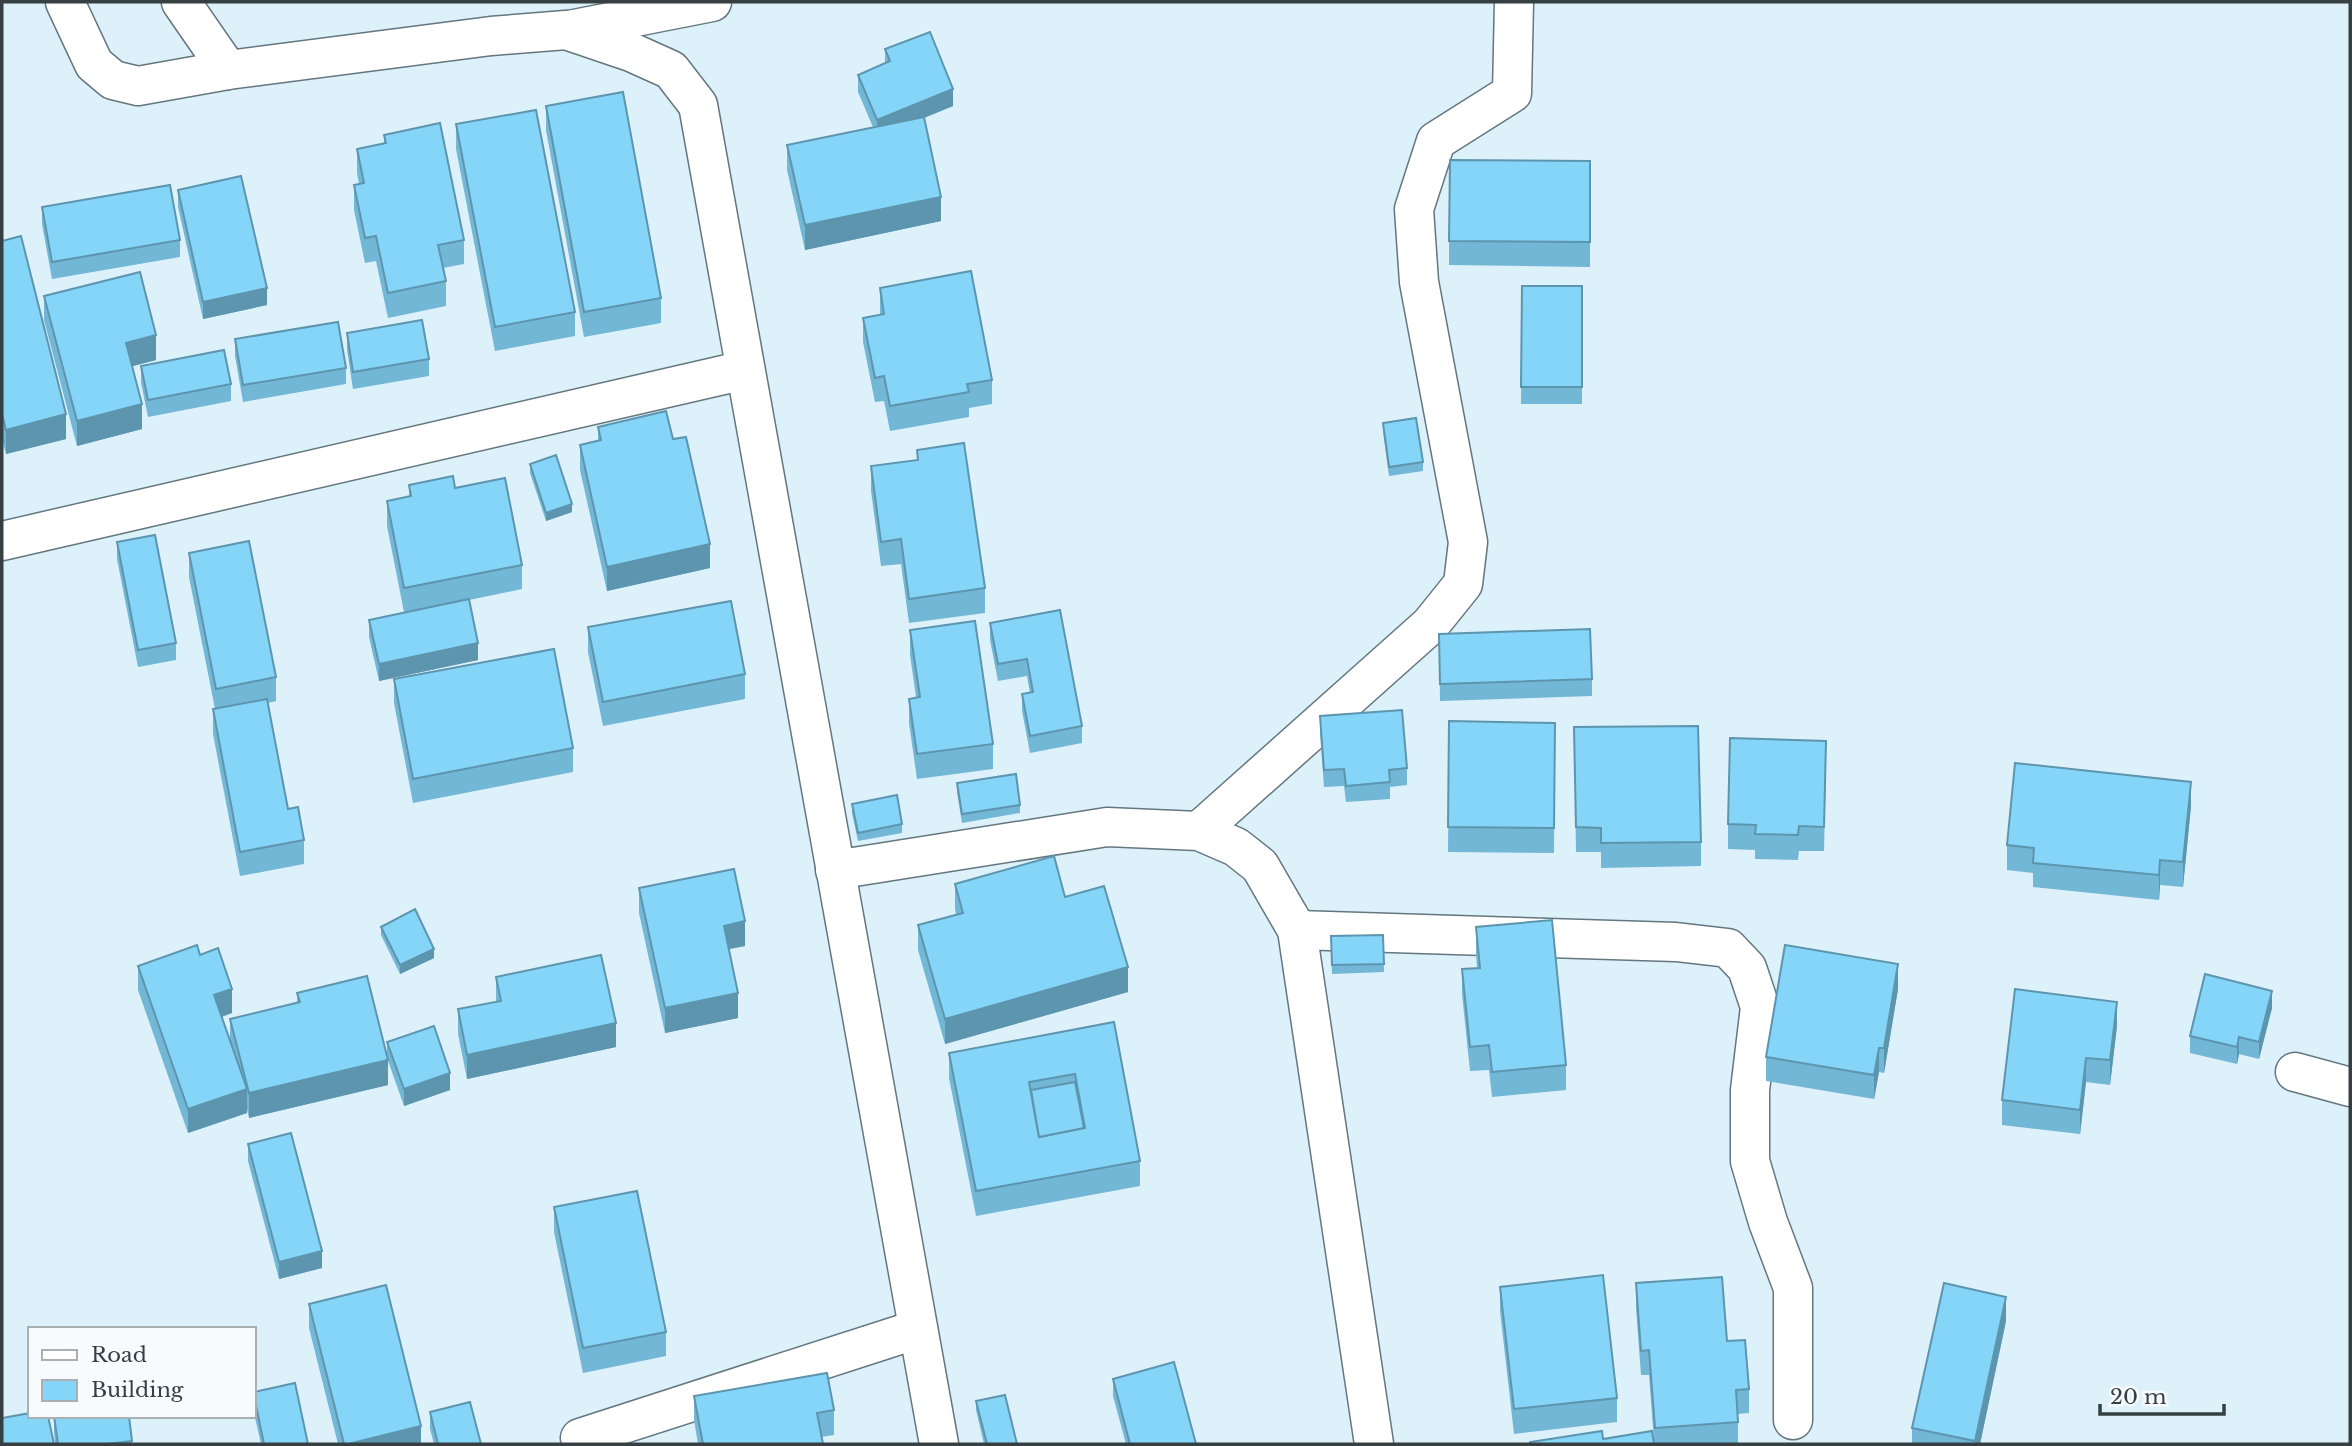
<svg xmlns="http://www.w3.org/2000/svg" width="2352" height="1446" font-family="'Libre Baskerville',serif">
  <rect width="100%" height="100%" fill="#ddf1fb"/>
  <g fill="none" stroke-linecap="round" stroke-linejoin="round">
    <!-- minor casing -->
    <g stroke="#64767e" stroke-width="41">
      <g id="minor">
        <polyline points="65,2 94,64 113,80 138,86 228,70 491,36 566,30 631,52 671,70 698,105 939,1444"/>
        <polyline points="181,2 228,70"/>
        <polyline points="569,30 712,2"/>
        <polyline points="2,541 745,370"/>
        <polyline points="1199,831 1430,625 1463,584 1468,542 1419,282 1414,209 1436,141 1512,93 1514,2"/>
        <polyline points="835,870 1107,827 1199,831 1236,847 1260,866 1297,930 1374,1444"/>
        <polyline points="1297,930 1676,942 1728,948 1747,968 1760,1007 1750,1090 1750,1161 1768,1222 1793,1288 1793,1420"/>
        <polyline points="2295,1072 2350,1087"/>
        <polyline points="580,1438 918,1329"/>
      </g>
    </g>
    <!-- minor -->
    <use href="#minor" stroke="#fff" stroke-width="38"/>
  </g>
  <!-- wall -->
  <g fill="#72b7d5">
    <polygon points="885,49 953,106 924,118 941,221 805,250 787,170 787,145 873,127 858,92 858,75 885,64"/>
    <polygon points="546,106 661,298 661,323 584,337 546,130"/>
    <polygon points="456,124 575,312 575,336 495,351 456,149"/>
    <polygon points="384,135 464,240 464,264 443,268 446,281 446,306 388,318 376,261 365,263 354,210 354,185 359,184 357,173 357,149 384,143"/>
    <polygon points="1590,161 1590,267 1449,265 1449,241"/>
    <polygon points="178,190 267,305 203,319 178,207"/>
    <polygon points="42,207 180,240 180,257 52,279 42,224"/>
    <polygon points="2,241 66,439 6,454 2,439"/>
    <polygon points="1522,286 1582,286 1582,404 1521,404"/>
    <polygon points="880,288 992,380 992,404 969,408 969,417 890,431 884,401 875,402 863,342 863,318 880,315"/>
    <polygon points="44,296 156,360 132,366 142,429 77,446 44,320"/>
    <polygon points="347,333 429,359 429,376 353,389 347,350"/>
    <polygon points="235,339 346,368 346,384 243,402 235,356"/>
    <polygon points="141,366 231,384 231,401 148,417 141,383"/>
    <polygon points="1383,423 1423,462 1423,471 1389,476 1383,431"/>
    <polygon points="598,427 673,439 710,568 607,591 580,470 580,445 598,441"/>
    <polygon points="917,450 985,588 985,613 909,623 901,564 881,566 871,491 871,466 917,460"/>
    <polygon points="530,464 572,512 546,521 530,473"/>
    <polygon points="409,485 455,488 522,565 522,589 469,600 478,660 379,681 369,637 369,620 404,612 387,526 387,501 409,497"/>
    <polygon points="117,542 176,643 176,660 138,667 117,559"/>
    <polygon points="189,553 276,677 276,701 268,703 288,809 304,840 304,864 240,876 213,734 213,709 215,709 189,577"/>
    <polygon points="1060,610 1082,726 1082,743 1030,753 1022,711 1022,694 1030,693 1027,676 998,681 990,640 990,623"/>
    <polygon points="588,627 745,674 745,699 603,726 588,652"/>
    <polygon points="910,630 993,744 993,769 917,779 909,723 909,699 916,697 910,655"/>
    <polygon points="1439,634 1592,679 1592,696 1440,701"/>
    <polygon points="394,679 573,748 573,772 413,803 394,703"/>
    <polygon points="1320,716 1407,768 1407,785 1390,787 1390,799 1346,802 1344,786 1324,787 1320,733"/>
    <polygon points="1449,721 1555,723 1554,853 1448,852"/>
    <polygon points="1574,727 1701,842 1701,866 1601,868 1601,852 1576,852"/>
    <polygon points="1826,765 1824,851 1799,851 1798,860 1755,859 1755,850 1728,849 1728,824"/>
    <polygon points="957,783 1020,805 1020,813 962,823 957,792"/>
    <polygon points="852,804 902,824 902,833 858,841 852,813"/>
    <polygon points="2191,806 2183,887 2160,885 2159,900 2033,887 2033,873 2007,870 2007,845"/>
    <polygon points="955,884 1065,897 1128,992 945,1044 918,950 918,925 956,915 955,909"/>
    <polygon points="639,888 745,946 729,949 738,1018 665,1033 639,913"/>
    <polygon points="381,927 434,958 400,974 381,935"/>
    <polygon points="1476,927 1566,1065 1566,1090 1492,1097 1489,1070 1470,1071 1462,994 1462,969 1477,968 1476,952"/>
    <polygon points="1383,935 1384,972 1332,974 1331,936"/>
    <polygon points="200,955 232,1013 222,1017 230,1042 230,1019 297,1003 297,993 388,1085 249,1118 247,1109 247,1113 188,1133 138,990 138,966"/>
    <polygon points="496,977 616,1047 467,1079 458,1034 458,1009 496,1002"/>
    <polygon points="1898,989 1884,1073 1879,1072 1874,1099 1766,1081 1766,1057"/>
    <polygon points="2272,1008 2259,1059 2239,1054 2237,1064 2190,1053 2190,1036"/>
    <polygon points="1114,1022 1140,1161 1140,1186 976,1216 949,1078 949,1053"/>
    <polygon points="2117,1026 2110,1085 2086,1082 2080,1134 2002,1125 2002,1100"/>
    <polygon points="387,1042 450,1090 404,1106 387,1058"/>
    <polygon points="248,1144 322,1268 279,1279 248,1161"/>
    <polygon points="554,1207 666,1332 666,1356 583,1373 554,1232"/>
    <polygon points="1636,1283 1727,1341 1749,1389 1749,1413 1738,1414 1738,1444 1530,1444 1603,1439 1654,1441 1649,1375 1641,1375 1636,1308"/>
    <polygon points="1500,1287 1617,1398 1617,1422 1514,1434 1500,1311"/>
    <polygon points="309,1304 421,1444 338,1444 309,1328"/>
    <polygon points="2006,1321 1980,1444 1912,1444 1912,1428"/>
    <polygon points="1113,1379 1196,1444 1126,1444 1113,1396"/>
    <polygon points="254,1392 308,1444 261,1444 254,1413"/>
    <polygon points="694,1396 834,1410 834,1435 821,1437 823,1444 698,1444 694,1420"/>
    <polygon points="976,1401 1017,1444 984,1444 976,1410"/>
    <polygon points="430,1412 481,1444 434,1444 430,1429"/>
    <polygon points="54,1416 132,1441 132,1444 55,1444 54,1432"/>
  </g>
  <!-- shaded-wall -->
  <g fill="#5d95ae">
    <polygon points="953,89 953,106 877,137 877,120"/>
    <polygon points="941,197 941,221 805,250 805,225"/>
    <polygon points="267,288 267,305 203,319 203,302"/>
    <polygon points="156,335 156,360 126,368 126,343"/>
    <polygon points="142,404 142,429 77,446 77,421"/>
    <polygon points="66,414 66,439 6,454 6,430"/>
    <polygon points="572,504 572,512 546,521 546,513"/>
    <polygon points="710,544 710,568 607,591 607,567"/>
    <polygon points="478,643 478,660 379,681 379,664"/>
    <polygon points="2191,782 2191,806 2183,887 2183,862"/>
    <polygon points="2160,860 2160,885 2159,900 2159,875"/>
    <polygon points="745,921 745,946 724,950 724,926"/>
    <polygon points="434,949 434,958 400,974 400,965"/>
    <polygon points="1898,964 1898,989 1884,1073 1884,1048"/>
    <polygon points="1128,967 1128,992 945,1044 945,1019"/>
    <polygon points="232,989 232,1013 214,1019 214,995"/>
    <polygon points="2272,991 2272,1008 2259,1059 2259,1042"/>
    <polygon points="738,993 738,1018 665,1033 665,1008"/>
    <polygon points="2117,1002 2117,1026 2110,1085 2110,1060"/>
    <polygon points="616,1023 616,1047 467,1079 467,1055"/>
    <polygon points="2239,1037 2239,1054 2237,1064 2237,1047"/>
    <polygon points="1879,1048 1879,1072 1874,1099 1874,1075"/>
    <polygon points="2086,1058 2086,1082 2080,1134 2080,1110"/>
    <polygon points="388,1060 388,1085 249,1118 249,1093"/>
    <polygon points="450,1073 450,1090 404,1106 404,1089"/>
    <polygon points="247,1089 247,1113 188,1133 188,1109"/>
    <polygon points="322,1251 322,1268 279,1279 279,1262"/>
    <polygon points="2006,1297 2006,1321 1980,1444 1975,1444"/>
    <polygon points="421,1426 421,1444 348,1444"/>
  </g>
  <!-- building -->
  <g fill="#85d5f8" stroke="#5d95ae" stroke-width="2" fill-rule="evenodd">
    <polygon points="930,32 953,89 877,120 858,75 890,61 885,49"/>
    <polygon points="623,92 661,298 584,312 546,106"/>
    <polygon points="536,110 575,312 495,327 456,124"/>
    <polygon points="924,117 941,197 805,225 787,145"/>
    <polygon points="440,123 464,240 438,245 446,281 388,293 376,236 365,238 354,185 364,183 357,149 386,143 384,135"/>
    <polygon points="1450,160 1590,161 1590,242 1449,241"/>
    <polygon points="241,176 267,288 203,302 178,190"/>
    <polygon points="170,185 180,240 52,262 42,207"/>
    <polygon points="21,236 66,414 6,430 2,414 2,241"/>
    <polygon points="971,271 992,380 967,384 969,392 890,406 884,376 875,378 863,318 884,314 880,288"/>
    <polygon points="140,272 156,335 126,343 142,404 77,421 44,296"/>
    <polygon points="1522,286 1582,286 1582,387 1521,387"/>
    <polygon points="422,320 429,359 353,372 347,333"/>
    <polygon points="338,322 346,368 243,385 235,339"/>
    <polygon points="224,350 231,384 148,400 141,366"/>
    <polygon points="666,411 673,439 686,437 710,544 607,567 580,445 601,440 598,427"/>
    <polygon points="1416,418 1423,462 1389,467 1383,423"/>
    <polygon points="964,443 985,588 909,599 901,539 881,542 871,466 918,460 917,450"/>
    <polygon points="556,455 572,504 546,513 530,464"/>
    <polygon points="453,476 455,488 505,478 522,565 404,588 387,501 411,496 409,485"/>
    <polygon points="155,535 176,643 138,650 117,542"/>
    <polygon points="249,541 276,677 216,689 189,553"/>
    <polygon points="469,599 478,643 379,664 369,620"/>
    <polygon points="731,601 745,674 603,702 588,627"/>
    <polygon points="1060,610 1082,726 1030,736 1022,694 1033,692 1027,659 998,664 990,623"/>
    <polygon points="975,621 993,744 917,754 909,699 920,697 910,630"/>
    <polygon points="1590,629 1592,679 1440,684 1439,634"/>
    <polygon points="554,649 573,748 413,779 394,679"/>
    <polygon points="267,699 288,809 298,807 304,840 240,852 213,709"/>
    <polygon points="1402,710 1407,768 1389,770 1390,782 1346,786 1344,769 1324,770 1320,716"/>
    <polygon points="1449,721 1555,723 1554,828 1448,827"/>
    <polygon points="1698,726 1701,842 1601,843 1601,828 1576,827 1574,727"/>
    <polygon points="1730,738 1826,741 1824,827 1799,826 1798,835 1755,834 1756,825 1728,824"/>
    <polygon points="2015,763 2191,782 2183,862 2160,860 2159,875 2033,863 2034,848 2007,845"/>
    <polygon points="1016,774 1020,805 962,814 957,783"/>
    <polygon points="897,795 902,824 858,833 852,804"/>
    <polygon points="1054,856 1065,897 1104,886 1128,967 945,1019 918,925 963,913 955,884"/>
    <polygon points="734,869 745,921 724,926 738,993 665,1008 639,888"/>
    <polygon points="415,909 434,949 400,965 381,927"/>
    <polygon points="1552,920 1566,1065 1492,1072 1489,1045 1470,1047 1462,969 1480,968 1476,927"/>
    <polygon points="1383,935 1384,964 1332,965 1331,936"/>
    <polygon points="197,945 200,955 218,948 232,989 214,995 247,1089 188,1109 138,966"/>
    <polygon points="1785,945 1898,964 1884,1048 1879,1048 1874,1075 1766,1057"/>
    <polygon points="601,955 616,1023 467,1055 458,1009 501,1001 496,977"/>
    <polygon points="2205,974 2272,991 2259,1042 2239,1037 2237,1047 2190,1036"/>
    <polygon points="367,976 388,1060 249,1093 230,1019 300,1002 297,993"/>
    <polygon points="2015,989 2117,1002 2110,1060 2086,1058 2080,1110 2002,1100"/>
    <path d="M1114,1022L1140,1161L976,1191L949,1053ZM1075,1074L1085,1128L1039,1137L1029,1082Z"/>
    <polygon points="434,1026 450,1073 404,1089 387,1042"/>
    <polygon points="1075,1082 1084,1128 1039,1137 1031,1090"/>
    <polygon points="291,1133 322,1251 279,1262 248,1144"/>
    <polygon points="637,1191 666,1332 583,1348 554,1207"/>
    <polygon points="1603,1275 1617,1398 1514,1409 1500,1287"/>
    <polygon points="1722,1277 1727,1341 1745,1340 1749,1389 1736,1390 1738,1422 1655,1428 1649,1350 1641,1351 1636,1283"/>
    <polygon points="1944,1283 2006,1297 1975,1441 1912,1428"/>
    <polygon points="386,1285 421,1426 348,1444 344,1444 309,1304"/>
    <polygon points="1174,1362 1196,1444 1130,1444 1113,1379"/>
    <polygon points="827,1373 834,1410 817,1413 823,1444 703,1444 694,1396"/>
    <polygon points="295,1383 308,1444 264,1444 254,1396 254,1392"/>
    <polygon points="1005,1395 1017,1444 987,1444 976,1401"/>
    <polygon points="470,1402 481,1444 438,1444 430,1412"/>
    <polygon points="30,1413 30,1416 48,1416 54,1444 2,1444 2,1418"/>
    <polygon points="54,1416 129,1416 132,1441 107,1444 58,1444"/>
    <polygon points="1602,1431 1603,1439 1652,1431 1654,1444 1530,1444 1530,1442"/>
  </g>
  <!-- border -->
  <rect width="2352" height="1446" fill="none" stroke="#363f42" stroke-width="7"/>
  <!-- legend -->
  <rect x="28" y="1327" width="228" height="91" fill="#f7fbfd" stroke="#aab0b2" stroke-width="2"/>
  <rect x="42" y="1350" width="35" height="10" fill="#ffffff" stroke="#aab0b2" stroke-width="2"/>
  <text x="91" y="1362" font-size="21" fill="#363f42">Road</text>
  <rect x="42" y="1380" width="35" height="21" fill="#85d5f8" stroke="#aab0b2" stroke-width="2"/>
  <text x="91" y="1397" font-size="21" fill="#363f42">Building</text>
  <!-- scale -->
  <path d="M2100 1404v10h124v-10" fill="none" stroke="#363f42" stroke-width="3.5"/>
  <text x="2110" y="1404" font-size="21" fill="#363f42" stroke="#f7fbfd" stroke-width="5" paint-order="stroke">20 m</text>
</svg>
